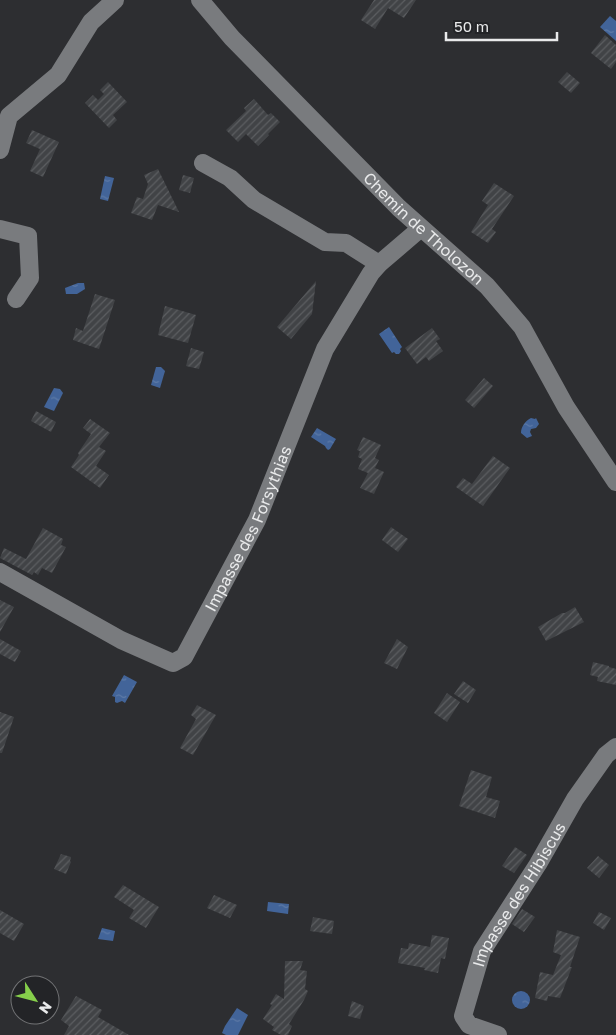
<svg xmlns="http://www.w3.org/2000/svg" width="616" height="1035" font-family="'Golos Text',sans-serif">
  <defs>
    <pattern id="water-ripples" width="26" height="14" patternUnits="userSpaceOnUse" patternTransform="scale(1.25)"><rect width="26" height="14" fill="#426499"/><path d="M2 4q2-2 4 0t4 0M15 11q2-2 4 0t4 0" fill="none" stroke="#5d7aa7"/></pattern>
    <pattern id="building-hatch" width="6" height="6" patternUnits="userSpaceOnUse" patternTransform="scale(1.25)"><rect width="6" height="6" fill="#414346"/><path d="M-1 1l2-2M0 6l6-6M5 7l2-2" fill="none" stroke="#5c5e61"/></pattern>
  </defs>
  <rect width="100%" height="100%" fill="#2d2e31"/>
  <!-- water -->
  <g fill="url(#water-ripples)">
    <polygon points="610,16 616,21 616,41 600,27"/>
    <polygon points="105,176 114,178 108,201 100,199"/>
    <polygon points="78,283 84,283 85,289 77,294 66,294 65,288"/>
    <polygon points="389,327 402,347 400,349 401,351 399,354 396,354 394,352 392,353 379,334"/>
    <polygon points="156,367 161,367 165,371 160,388 151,385"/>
    <polygon points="54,388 60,389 63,393 54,411 44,407"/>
    <path d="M531,418L535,419L536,418L539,424L536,428L531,429L530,432L532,436L527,438L521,433C521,427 525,421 531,418Z"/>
    <polygon points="317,428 336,439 330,449 328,450 326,448 325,446 311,437"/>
    <polygon points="124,675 137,682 125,703 122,701 117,703 115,702 115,697 112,696"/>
    <polygon points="268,902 289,904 288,914 267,911"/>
    <polygon points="102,928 115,931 113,941 98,939"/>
    <circle cx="521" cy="1000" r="9"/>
    <polygon points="237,1008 248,1015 238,1035 226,1035 222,1033 225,1026"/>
  </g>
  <!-- building -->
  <g fill="url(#building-hatch)">
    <polygon points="374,0 416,0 404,18 388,8 375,29 361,20"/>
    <polygon points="605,35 616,45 616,62 611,69 591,53"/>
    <polygon points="567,72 580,83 571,93 558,82"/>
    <polygon points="108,82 127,102 113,115 117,120 109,128 85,103 93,95 98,100 104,94 100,90"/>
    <polygon points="254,99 268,115 271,113 280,122 268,134 269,135 258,146 246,134 238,142 226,130 246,111 244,108"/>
    <polygon points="32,130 59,142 43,177 30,171 40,149 26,143"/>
    <polygon points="158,169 179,212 158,205 152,220 131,213 137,197 143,199 148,184 144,175"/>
    <polygon points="183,175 194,178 190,193 179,190"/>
    <polygon points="494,183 514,196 492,229 496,232 488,243 471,232 488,205 482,201"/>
    <polygon points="316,281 312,314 291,339 277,327"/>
    <polygon points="95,294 115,300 99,349 73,340 76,328 83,331"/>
    <polygon points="165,306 196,315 188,343 158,335"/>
    <polygon points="432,328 440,339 436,341 443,351 429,361 426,357 417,364 405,348"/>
    <polygon points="191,348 204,352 199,369 186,366"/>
    <polygon points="484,378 493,386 474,408 465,400"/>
    <polygon points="36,411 56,422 51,432 31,421"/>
    <polygon points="90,419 110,433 99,447 106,451 96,466 109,475 100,488 71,467 79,455 78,453 91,434 83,428"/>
    <polygon points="363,437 381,445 375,458 379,460 375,468 384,472 374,494 360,488 368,473 358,469 362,459 358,457 360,451 357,450"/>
    <polygon points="493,456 510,468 483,506 456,487 463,478 472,484"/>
    <polygon points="391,527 408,539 398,552 382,540"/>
    <polygon points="43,528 63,539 61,545 66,547 52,573 42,568 38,575 34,572 32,575 0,558 4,548 26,559"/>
    <polygon points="0,600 14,607 0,632"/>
    <polygon points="575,607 584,622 546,641 538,627 562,613 565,613"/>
    <polygon points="0,639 21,651 15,662 0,654"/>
    <polygon points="397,639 408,647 397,669 384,663"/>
    <polygon points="593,662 609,666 609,667 616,669 616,685 597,681 598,677 590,675"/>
    <polygon points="463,681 476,690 468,703 454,694"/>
    <polygon points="447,693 460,702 447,722 434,713"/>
    <polygon points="197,705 216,715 193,755 180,748 196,719 191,715"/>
    <polygon points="0,712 14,717 2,753 0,753"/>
    <polygon points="471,770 492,777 486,797 500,801 495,818 459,806"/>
    <polygon points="515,847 527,855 514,873 502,866"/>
    <polygon points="61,854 71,857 70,861 71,862 66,874 54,869"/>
    <polygon points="598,856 609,865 599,878 587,868"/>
    <polygon points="123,885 159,907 146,928 129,918 134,910 114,897"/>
    <polygon points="214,895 237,905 230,918 207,908"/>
    <polygon points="522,909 535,917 524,932 512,924"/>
    <polygon points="0,910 24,924 14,941 0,933"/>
    <polygon points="599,912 611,918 604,930 593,923"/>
    <polygon points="313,917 334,921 332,934 310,931"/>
    <polygon points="557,930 580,937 570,967 572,967 560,998 548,996 547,1001 535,998 540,972 553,975 561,955 553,952"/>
    <polygon points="432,935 449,938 445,959 441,958 438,973 424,970 425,968 398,963 401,948 408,949 409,943 430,947"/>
    <polygon points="285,961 303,961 300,970 307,971 305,989 308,991 304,1000 289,1024 292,1026 288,1035 281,1035 272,1030 274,1027 263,1019 272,1005 270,1004 276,994 284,999"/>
    <polygon points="76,996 102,1010 98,1017 129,1035 64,1035 69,1026 61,1020"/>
    <polygon points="352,1001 364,1006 360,1019 348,1016"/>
  </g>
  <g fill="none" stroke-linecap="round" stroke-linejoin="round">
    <!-- minor -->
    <g stroke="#797b7e" stroke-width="18">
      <path id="s1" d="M200,0L232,38L399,208L487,286L522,327L566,407L616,482"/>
      <polyline points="0,150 9,116 58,75 91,22 115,0"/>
      <polyline points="203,163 230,178 254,200 325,242 346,243 379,264"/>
      <polyline points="0,229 28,236 30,278 16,299"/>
      <path id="s2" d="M0,572L121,640L173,663L184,657L257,520L325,349L371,273L379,264L421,228"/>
      <path id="s3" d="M498,1035L469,1025L463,1016L482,951L538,864L575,799L606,755L616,747"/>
    </g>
  </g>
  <g text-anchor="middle" stroke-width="4.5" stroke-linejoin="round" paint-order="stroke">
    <!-- street labels -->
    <g font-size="16" fill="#e9eaeb" stroke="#232427">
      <text dy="6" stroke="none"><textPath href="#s1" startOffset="320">Chemin de Tholozon</textPath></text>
      <text dy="6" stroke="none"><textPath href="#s2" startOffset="352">Impasse des Forsythias</textPath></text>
      <text dy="6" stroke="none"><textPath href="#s3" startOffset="176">Impasse des Hibiscus</textPath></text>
    </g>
  </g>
  <!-- north arrow -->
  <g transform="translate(35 1000) rotate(126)"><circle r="24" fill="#232427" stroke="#727375"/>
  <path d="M0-4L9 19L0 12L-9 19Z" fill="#86cf4b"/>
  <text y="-8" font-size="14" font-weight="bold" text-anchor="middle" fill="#e9eaeb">N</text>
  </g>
  <!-- scale -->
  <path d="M446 32v8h111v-8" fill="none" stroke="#e9eaeb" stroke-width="2.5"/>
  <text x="454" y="32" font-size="15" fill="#e9eaeb" stroke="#232427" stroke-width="4" paint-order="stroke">50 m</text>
</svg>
